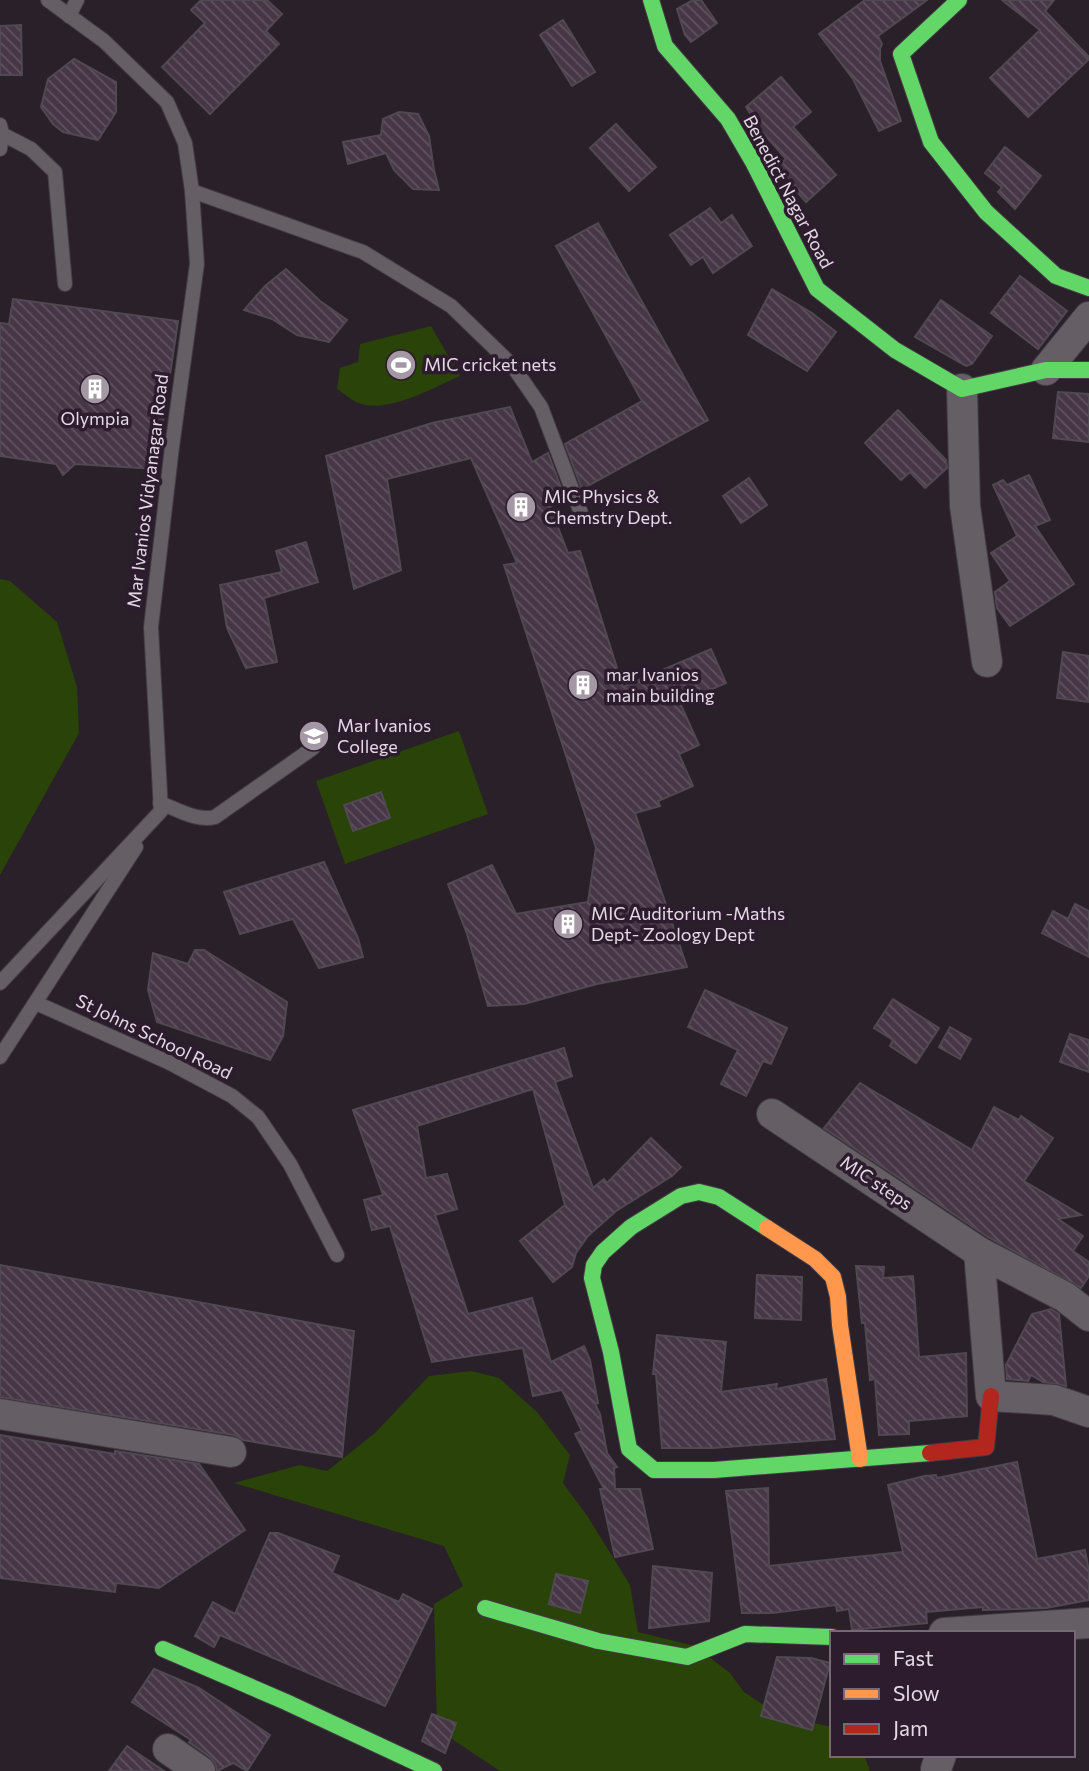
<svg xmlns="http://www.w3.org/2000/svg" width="1089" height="1771" font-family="Commissioner,sans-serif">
  <defs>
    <pattern id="building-back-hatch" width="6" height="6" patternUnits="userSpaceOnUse" patternTransform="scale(1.75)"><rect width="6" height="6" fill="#463646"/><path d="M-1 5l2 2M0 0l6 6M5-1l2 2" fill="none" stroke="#615261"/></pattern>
  </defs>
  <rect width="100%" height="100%" fill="#292029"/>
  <!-- green -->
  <g fill="#2a4308">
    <path d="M431,326L460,376C433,388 391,412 361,404C353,402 344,393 337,389L340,368L358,362L360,344Z"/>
    <polygon points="0,579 10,581 57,622 77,687 79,733 0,875"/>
    <polygon points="459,731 488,814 345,864 316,781"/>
    <polygon points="471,1371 499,1378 537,1412 570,1455 563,1483 588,1517 630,1585 638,1632 695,1646 730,1673 744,1692 780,1716 832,1727 832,1755 864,1755 870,1771 500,1771 437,1729 434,1604 463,1586 444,1546 234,1483 300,1465 327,1471 375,1433 429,1376"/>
  </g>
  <!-- building -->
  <g fill="url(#building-back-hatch)" stroke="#514951" stroke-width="2">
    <polygon points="201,0 267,0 282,14 266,31 279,44 210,114 162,67 205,23 191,10"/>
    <polygon points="693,0 701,0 717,23 691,42 685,35 677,9"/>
    <polygon points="865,0 927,0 878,36 882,44 880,49 880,61 901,121 879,131 853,79 819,34"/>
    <polygon points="1002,0 1054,0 1045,11 1089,57 1089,59 1028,117 990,78 1040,30"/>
    <polygon points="563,20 595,72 572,86 540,35"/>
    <polygon points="21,25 22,75 0,75 0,26"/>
    <polygon points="74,59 116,82 116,112 98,140 63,132 53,124 41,107 48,79"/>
    <polygon points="781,77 811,112 793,127 836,175 806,202 786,179 779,165 786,159 759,128 746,107"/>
    <polygon points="399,112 418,114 429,136 434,170 439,190 413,189 394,170 386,153 348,164 343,142 381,135 383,119"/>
    <polygon points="616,124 656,167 629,191 590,148"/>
    <polygon points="1005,147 1041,176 1015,209 998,192 1002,187 985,173"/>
    <polygon points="710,208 721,223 732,215 752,246 713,273 703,257 691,265 670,235"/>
    <polygon points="598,223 708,420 582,489 565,444 642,401 556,246"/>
    <polygon points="286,269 320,301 347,320 329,342 297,335 272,319 244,310 265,286"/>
    <polygon points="1020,276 1067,311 1038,349 991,313"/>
    <polygon points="772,289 812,313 836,332 807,371 748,335"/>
    <polygon points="13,299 178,321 156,469 75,464 63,475 56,464 0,456 0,323 9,324"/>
    <polygon points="941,300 992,336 972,364 966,366 915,337"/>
    <polygon points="1058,392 1089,394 1089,442 1053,438"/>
    <polygon points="510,407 532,462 548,453 565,498 550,507 568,553 580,551 623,687 711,649 726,683 680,703 699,745 679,754 693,786 658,801 660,806 635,813 687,967 597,984 524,1004 488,1006 467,934 448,884 492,865 516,914 588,902 596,848 504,565 517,563 471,458 387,479 401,570 354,589 326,456 432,423"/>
    <polygon points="898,410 946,460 947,468 925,488 910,472 901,480 865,443"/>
    <polygon points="1029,475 1050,520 1035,526 1074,584 1010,626 997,608 995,592 1010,581 991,553 1017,536 993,485 1003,480 1007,485"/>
    <polygon points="749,478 767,505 741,523 723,496"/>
    <polygon points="306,542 318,582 264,598 277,662 246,668 227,628 220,585 282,572 276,551"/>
    <polygon points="1063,652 1089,656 1089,702 1057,698"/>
    <polygon points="381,792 390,818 353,831 344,805"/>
    <polygon points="324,862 358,938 363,957 319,968 293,919 240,934 224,892"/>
    <polygon points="1075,904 1089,911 1089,957 1042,933 1053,911 1068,919"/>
    <polygon points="195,950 204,950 287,1002 283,1036 270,1060 157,1022 148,990 153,953 188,964"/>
    <polygon points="705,990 787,1028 771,1064 763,1061 746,1096 721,1084 738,1050 688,1027"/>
    <polygon points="893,999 939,1028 916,1063 890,1046 893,1040 874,1028"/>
    <polygon points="950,1027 971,1039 960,1059 939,1047"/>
    <polygon points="1070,1034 1089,1040 1089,1072 1060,1062"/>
    <polygon points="564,1048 572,1076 555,1082 593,1188 604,1179 607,1183 651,1138 681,1167 672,1176 616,1211 588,1236 576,1253 572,1267 553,1282 520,1241 565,1205 533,1089 417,1126 426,1178 447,1174 457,1209 435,1215 468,1314 532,1298 551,1362 584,1346 590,1360 598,1403 595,1404 600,1414 607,1453 617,1467 614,1468 615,1489 640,1489 653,1549 615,1557 600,1489 604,1489 575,1434 582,1431 562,1390 533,1396 523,1348 432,1362 390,1226 372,1230 364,1200 383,1195 353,1110"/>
    <polygon points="860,1083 972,1150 994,1107 1019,1120 1021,1116 1053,1138 1024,1181 1081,1215 1058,1219 1083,1236 1073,1251 1089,1262 1089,1276 1081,1288 988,1237 824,1128"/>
    <polygon points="0,1265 354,1331 342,1457 243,1440 234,1435 0,1397"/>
    <polygon points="856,1266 884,1267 883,1278 913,1276 919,1357 966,1353 967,1416 909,1421 909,1434 879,1435 875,1379 870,1380 865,1323 862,1323"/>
    <polygon points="757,1275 802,1277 801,1320 755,1318"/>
    <polygon points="1051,1309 1059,1314 1066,1386 1043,1382 1031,1375 1028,1381 1007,1379 1006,1365 1032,1314"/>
    <polygon points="657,1335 726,1342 721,1392 777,1384 776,1389 826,1379 835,1439 713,1448 662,1448 656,1374 653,1374"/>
    <polygon points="0,1435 115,1454 115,1451 199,1464 245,1530 159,1588 116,1583 115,1592 0,1578"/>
    <polygon points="1017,1462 1037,1559 1085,1550 1089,1571 1089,1600 1046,1608 983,1610 983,1607 926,1612 927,1623 852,1630 849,1609 837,1611 836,1605 772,1613 742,1613 726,1491 768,1488 769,1566 903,1552 888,1485 925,1476 936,1475 937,1478"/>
    <polygon points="270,1533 278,1533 339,1556 332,1573 399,1602 403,1594 432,1609 385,1706 220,1635 214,1647 195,1636 213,1602 235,1614"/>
    <polygon points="653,1566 712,1573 709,1621 649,1628"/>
    <polygon points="556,1574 588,1581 580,1613 549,1604"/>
    <polygon points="777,1657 811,1658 830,1663 812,1730 761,1716"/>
    <polygon points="154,1669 199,1688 270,1735 247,1771 233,1763 217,1771 215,1763 210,1757 189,1742 191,1740 132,1702"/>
    <polygon points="432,1714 456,1723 445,1753 422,1741"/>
    <polygon points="127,1746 164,1771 109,1771"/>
  </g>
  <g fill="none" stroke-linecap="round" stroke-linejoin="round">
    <!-- lane casing -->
    <g stroke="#433b43" stroke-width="16">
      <g id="lane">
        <polyline points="69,16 77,0"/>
        <polyline points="0,125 2,134 31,149 55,172 65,284"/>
        <polyline points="0,149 2,134"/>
        <polyline points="192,191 363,252 451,306 512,365 541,407 581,513"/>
        <path d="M160,803C177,809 197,822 215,817L313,748"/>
        <polyline points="0,983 161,811 151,627 172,447 197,264 192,191 185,143 167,102 104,41 48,0"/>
        <polyline points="36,1003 168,1062 232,1096 258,1117 290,1164 337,1255"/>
        <polyline points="0,1057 136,847"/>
      </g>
    </g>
    <!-- street casing -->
    <g stroke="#433b43" stroke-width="32">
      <g id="street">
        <polyline points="1046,370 1089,317"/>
        <polyline points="962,389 965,506 987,662"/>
        <polyline points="772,1114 979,1252"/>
        <polyline points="1089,1316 1065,1297 979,1252 991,1396 1054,1400 1089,1412"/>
        <polyline points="0,1414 231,1452"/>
        <polyline points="944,1633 1089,1623"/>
        <polyline points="168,1749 200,1771"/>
        <polyline points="936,1769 941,1755"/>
      </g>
    </g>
    <!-- fast casing -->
    <g stroke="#433b43" stroke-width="18">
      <g id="fast">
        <polyline points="651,0 665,46 728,119 753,162 817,289 895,350 962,389 1046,370 1089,370"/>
        <polyline points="959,0 901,54 931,142 986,212 1056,276 1089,288"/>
        <polyline points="767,1228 719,1197 699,1192 681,1196 631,1227 603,1252 594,1265 592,1278 611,1352 629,1449 654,1470 714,1470 930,1453"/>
        <polyline points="485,1608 598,1641 687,1657 745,1634 832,1637"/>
        <polyline points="163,1649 286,1702 434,1771"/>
      </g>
    </g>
    <!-- slow casing -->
    <g stroke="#433b43" stroke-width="18">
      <polyline id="slow" points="767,1228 815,1259 833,1277 838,1297 840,1325 860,1459"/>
    </g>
    <!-- jam casing -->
    <g stroke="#433b43" stroke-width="18">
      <polyline id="jam" points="930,1453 986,1447 991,1396"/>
    </g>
    <!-- lane -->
    <use href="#lane" stroke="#655e65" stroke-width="14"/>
    <!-- street -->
    <use href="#street" stroke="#655e65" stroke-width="30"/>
    <!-- fast -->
    <use href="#fast" stroke="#63d668" stroke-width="16"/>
    <!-- slow -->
    <use href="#slow" stroke="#ff974d" stroke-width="16"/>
    <!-- jam -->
    <use href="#jam" stroke="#b3261e" stroke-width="16"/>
  </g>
  <!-- icons -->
  <defs>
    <g id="stadium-disc" transform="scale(1.575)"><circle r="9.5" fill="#a398a3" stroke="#2d1c2d"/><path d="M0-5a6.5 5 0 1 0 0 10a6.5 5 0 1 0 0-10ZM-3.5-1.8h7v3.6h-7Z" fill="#fff"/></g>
    <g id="building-disc" transform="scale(1.575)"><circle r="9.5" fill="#a398a3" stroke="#2d1c2d"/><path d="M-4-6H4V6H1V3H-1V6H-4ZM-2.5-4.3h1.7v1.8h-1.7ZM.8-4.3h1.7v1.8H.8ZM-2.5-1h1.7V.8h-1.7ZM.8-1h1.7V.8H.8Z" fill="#fff"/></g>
    <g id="university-disc" transform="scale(1.575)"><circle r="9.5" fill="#a398a3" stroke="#2d1c2d"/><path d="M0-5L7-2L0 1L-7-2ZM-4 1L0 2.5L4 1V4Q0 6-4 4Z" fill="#fff"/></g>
  </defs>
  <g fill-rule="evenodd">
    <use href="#stadium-disc" x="401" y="365"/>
    <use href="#building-disc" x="95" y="389"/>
    <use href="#building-disc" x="521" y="507"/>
    <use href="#building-disc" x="583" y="685"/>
    <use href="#university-disc" x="314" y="736"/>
    <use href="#building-disc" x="568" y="924"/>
  </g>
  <g text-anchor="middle" stroke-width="7" stroke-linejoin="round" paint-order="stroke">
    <!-- street labels -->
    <g font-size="18" fill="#e4d9e4" stroke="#2d1c2d">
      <text transform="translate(788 192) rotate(62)" y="6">Benedict Nagar Road</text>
      <text transform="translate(148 491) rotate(-83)" y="6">Mar Ivanios Vidyanagar Road</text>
      <text transform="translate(154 1037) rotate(26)" y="6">St Johns School Road</text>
      <text transform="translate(876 1183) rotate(34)" y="6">MIC steps</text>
    </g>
    <!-- poi labels -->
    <g font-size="18" fill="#e4d9e4" stroke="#2d1c2d" text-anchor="start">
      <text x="424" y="371">MIC cricket nets</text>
      <text x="95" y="425" text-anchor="middle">Olympia</text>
      <text x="544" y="503">MIC Physics &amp;<tspan x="544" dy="21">Chemstry Dept.</tspan></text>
      <text x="606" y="681">mar Ivanios<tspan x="606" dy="21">main building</tspan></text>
      <text x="337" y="732">Mar Ivanios<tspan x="337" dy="21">College</tspan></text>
      <text x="591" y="920">MIC Auditorium -Maths<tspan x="591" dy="21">Dept- Zoology Dept</tspan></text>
    </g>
  </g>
  <!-- legend -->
  <rect x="830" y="1631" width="245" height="126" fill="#2d1c2d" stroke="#766876" stroke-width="2"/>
  <rect x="844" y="1654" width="35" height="10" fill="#63d668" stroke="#766876" stroke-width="2"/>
  <text x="893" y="1666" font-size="21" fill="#e4d9e4">Fast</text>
  <rect x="844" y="1689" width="35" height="10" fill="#ff974d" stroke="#766876" stroke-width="2"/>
  <text x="893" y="1701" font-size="21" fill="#e4d9e4">Slow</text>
  <rect x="844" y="1724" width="35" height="10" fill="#b3261e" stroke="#766876" stroke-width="2"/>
  <text x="893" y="1736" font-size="21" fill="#e4d9e4">Jam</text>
</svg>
